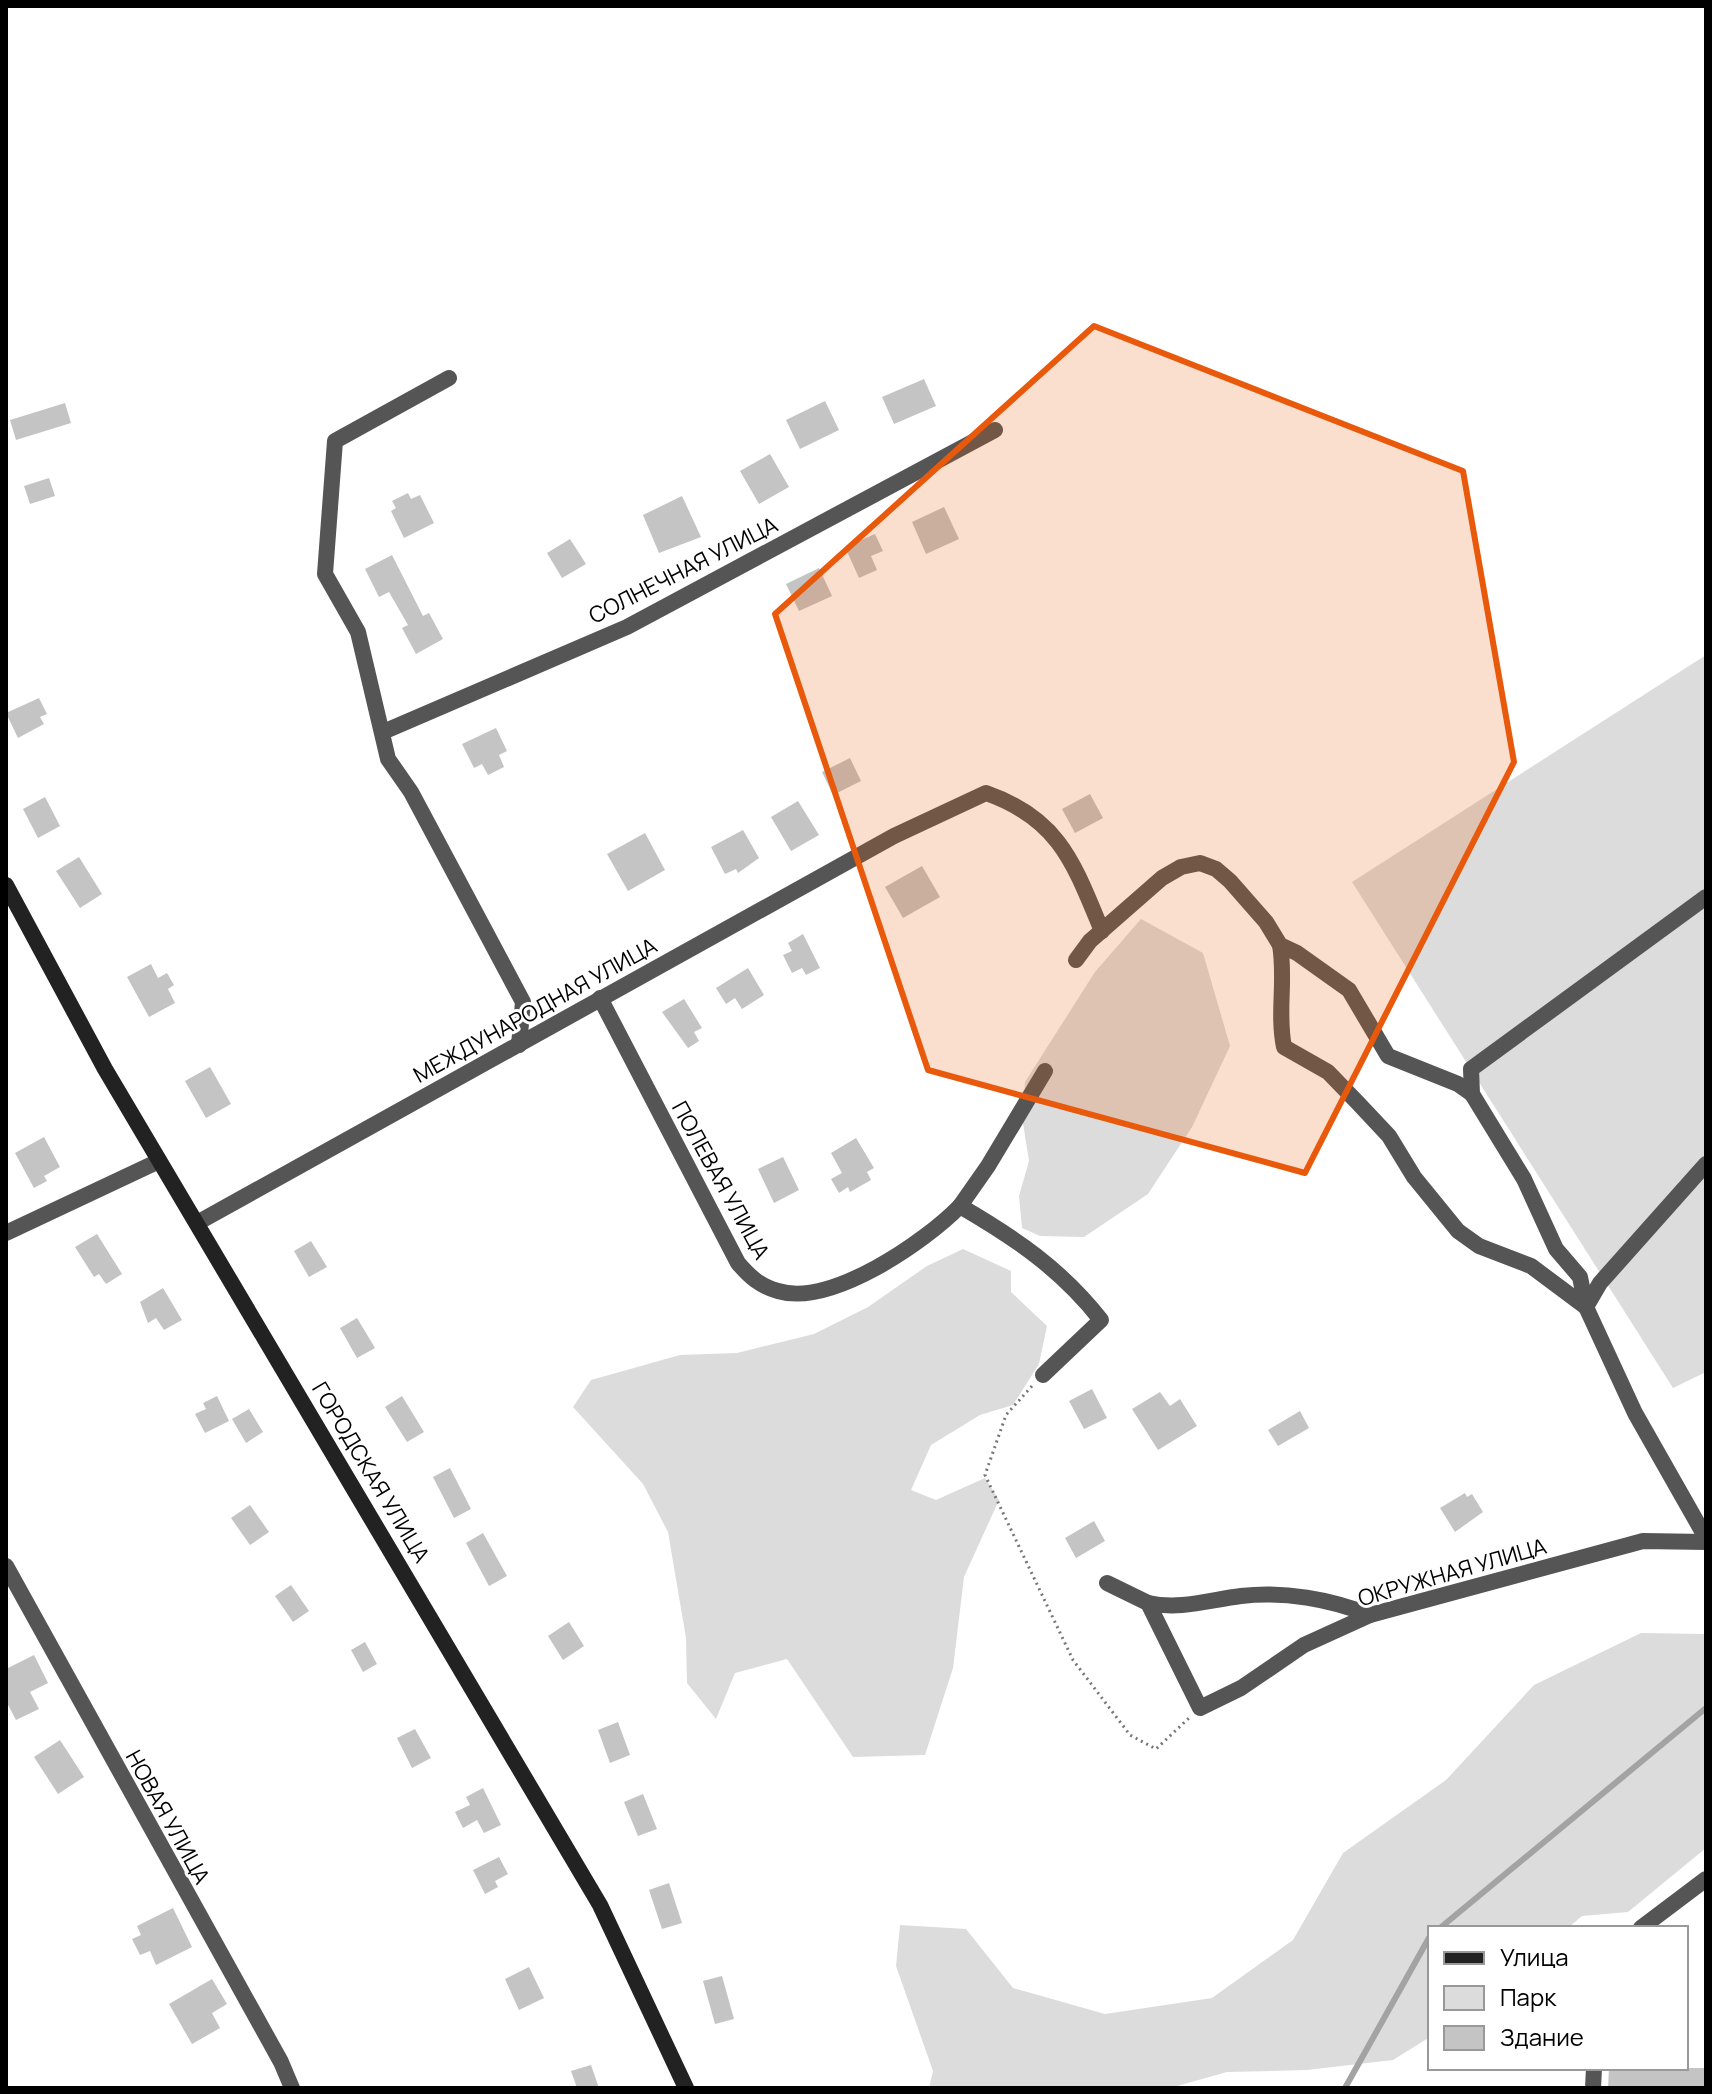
<svg xmlns="http://www.w3.org/2000/svg" width="1712" height="2094" font-family="Manrope,sans-serif">
  <rect width="100%" height="100%" fill="#fff"/>
  <!-- green -->
  <g fill="#dcdcdc">
    <polygon points="1706,655 1706,1372 1673,1388 1352,882"/>
    <polygon points="1141,919 1203,953 1230,1046 1192,1127 1148,1194 1084,1237 1040,1236 1022,1228 1019,1196 1029,1161 1023,1123 1025,1082 1095,972"/>
    <polygon points="963,1249 1011,1271 1011,1292 1047,1326 1039,1364 1013,1405 980,1415 931,1445 911,1490 936,1500 985,1478 999,1500 964,1577 953,1668 925,1755 853,1757 787,1659 735,1673 716,1719 687,1683 686,1638 668,1532 643,1484 573,1407 591,1380 680,1355 737,1353 814,1334 868,1307 927,1266"/>
    <polygon points="1641,1633 1706,1634 1706,1848 1628,1912 1582,1916 1568,1928 1430,1928 1430,2037 1393,2060 1307,2070 1227,2072 1170,2088 929,2088 933,2071 896,1966 900,1925 966,1929 1013,1988 1105,2014 1212,1998 1293,1940 1343,1853 1446,1780 1534,1685"/>
  </g>
  <g fill="none" stroke-linecap="round" stroke-linejoin="round">
    <!-- stream -->
    <g stroke="#a3a3a3" stroke-width="6">
      <polyline points="1440,1928 1706,1708"/>
      <polyline points="1345,2088 1430,1936"/>
    </g>
  </g>
  <!-- building -->
  <g fill="#c4c4c4">
    <polygon points="924,379 936,406 894,424 882,397"/>
    <polygon points="825,401 839,430 800,449 786,420"/>
    <polygon points="65,403 71,423 16,440 10,420"/>
    <polygon points="770,454 789,487 759,504 740,471"/>
    <polygon points="49,478 55,496 30,504 24,486"/>
    <polygon points="408,493 411,499 420,495 434,523 404,538 391,511 396,508 392,501"/>
    <polygon points="682,496 701,537 659,553 643,515"/>
    <polygon points="944,507 959,539 926,554 912,522"/>
    <polygon points="875,534 883,551 871,556 877,570 859,578 845,547"/>
    <polygon points="570,539 586,564 562,578 547,553"/>
    <polygon points="392,555 423,616 429,613 443,639 416,654 402,628 408,625 389,592 379,597 365,569"/>
    <polygon points="819,568 832,596 799,611 786,584"/>
    <polygon points="39,698 47,714 40,717 44,724 18,738 6,713"/>
    <polygon points="496,728 507,751 499,755 504,767 488,775 482,764 474,768 462,744"/>
    <polygon points="850,758 861,781 833,795 822,772"/>
    <polygon points="1090,794 1103,818 1075,833 1062,809"/>
    <polygon points="45,797 60,826 38,838 23,809"/>
    <polygon points="798,801 819,835 791,851 771,817"/>
    <polygon points="743,830 759,858 738,873 736,869 725,874 711,847"/>
    <polygon points="645,833 665,870 628,891 607,854"/>
    <polygon points="79,857 102,894 80,908 56,871"/>
    <polygon points="922,866 940,897 903,918 885,887"/>
    <polygon points="803,934 820,968 806,975 802,968 792,973 783,955 792,951 788,943"/>
    <polygon points="151,964 158,978 167,973 174,985 168,989 175,1003 149,1017 127,977"/>
    <polygon points="748,968 764,995 742,1009 735,998 726,1004 716,988"/>
    <polygon points="684,999 702,1028 694,1032 699,1041 688,1048 662,1012"/>
    <polygon points="210,1067 231,1104 206,1118 185,1081"/>
    <polygon points="44,1137 60,1167 44,1176 47,1181 34,1188 15,1153"/>
    <polygon points="856,1138 874,1168 867,1172 871,1180 850,1192 848,1187 839,1193 831,1179 842,1173 831,1153"/>
    <polygon points="783,1157 799,1190 774,1203 758,1169"/>
    <polygon points="97,1234 122,1274 106,1284 99,1274 94,1277 75,1247"/>
    <polygon points="311,1241 327,1267 309,1277 294,1251"/>
    <polygon points="163,1288 182,1320 164,1330 156,1318 148,1323 140,1302"/>
    <polygon points="357,1318 375,1348 357,1358 340,1328"/>
    <polygon points="1092,1389 1107,1418 1084,1429 1069,1401"/>
    <polygon points="1160,1392 1170,1406 1180,1399 1197,1426 1158,1450 1132,1409"/>
    <polygon points="217,1396 229,1421 205,1433 195,1414 206,1409 203,1403"/>
    <polygon points="402,1396 424,1432 407,1442 385,1407"/>
    <polygon points="249,1409 263,1432 246,1443 232,1419"/>
    <polygon points="1300,1411 1309,1428 1278,1446 1268,1430"/>
    <polygon points="450,1468 471,1509 454,1518 433,1477"/>
    <polygon points="1465,1493 1467,1497 1472,1494 1483,1512 1455,1532 1440,1508"/>
    <polygon points="250,1505 269,1532 250,1545 231,1518"/>
    <polygon points="1094,1521 1105,1541 1076,1558 1065,1538"/>
    <polygon points="483,1533 507,1576 489,1586 466,1543"/>
    <polygon points="291,1585 309,1611 293,1622 275,1596"/>
    <polygon points="569,1622 584,1646 563,1660 548,1636"/>
    <polygon points="365,1642 377,1664 363,1672 351,1650"/>
    <polygon points="34,1655 48,1683 30,1692 39,1709 16,1720 6,1701 6,1669"/>
    <polygon points="618,1722 630,1755 610,1763 598,1730"/>
    <polygon points="415,1729 431,1758 412,1768 397,1738"/>
    <polygon points="60,1740 84,1777 58,1794 34,1757"/>
    <polygon points="483,1788 501,1825 484,1833 477,1820 463,1828 455,1812 470,1805 466,1797"/>
    <polygon points="643,1794 657,1829 638,1836 624,1802"/>
    <polygon points="499,1857 508,1874 495,1881 498,1887 485,1894 473,1870"/>
    <polygon points="669,1883 682,1923 662,1929 649,1890"/>
    <polygon points="173,1908 192,1947 156,1965 150,1951 140,1955 132,1939 141,1935 137,1926"/>
    <polygon points="529,1967 544,1998 519,2010 505,1979"/>
    <polygon points="722,1976 734,2019 715,2024 703,1981"/>
    <polygon points="212,1979 227,2004 212,2013 220,2028 192,2044 169,2004"/>
    <polygon points="591,2065 599,2088 577,2088 571,2071"/>
    <polygon points="1609,2068 1706,2068 1706,2088 1608,2088"/>
  </g>
  <g fill="none" stroke-linecap="round" stroke-linejoin="round">
    <!-- path -->
    <polyline stroke="#777" stroke-width="3" stroke-dasharray="2 4" stroke-linecap="butt" points="1032,1386 1006,1415 985,1475 1073,1660 1130,1735 1156,1749 1189,1718"/>
    <!-- street -->
    <g stroke="#555" stroke-width="16">
      <polyline points="449,378 335,441 325,574 358,632 388,759 411,792 523,1002 519,1045"/>
      <polyline points="383,732 627,627 995,430"/>
      <polyline points="1706,897 1471,1069 1472,1094 1524,1179 1556,1249 1580,1277 1586,1307 1635,1413 1706,1538"/>
      <path d="M1280,945C1286,980 1277,1013 1284,1047L1328,1072L1358,1103L1389,1136L1414,1177L1458,1231L1479,1246L1531,1266L1586,1307L1600,1283L1706,1164"/>
      <polyline points="1076,960 1090,941 1162,878 1181,867 1200,863 1216,869 1230,881 1266,922 1280,945 1297,953 1349,990 1388,1056 1458,1084 1472,1094"/>
      <path d="M600,998L738,1263C750,1277 760,1286 778,1291C831,1307 925,1242 960,1206C1015,1238 1061,1269 1101,1320L1043,1375"/>
      <polyline points="960,1206 988,1166 1045,1071"/>
      <path d="M197,1223L894,836L986,793C1060,819 1074,864 1102,931"/>
      <polyline points="6,1233 159,1161"/>
      <polyline points="6,1566 281,2062 292,2088"/>
      <polyline points="1107,1583 1148,1603 1200,1708 1241,1688 1304,1645 1370,1615 1643,1541 1706,1542"/>
      <path d="M1148,1603C1180,1610 1209,1600 1241,1596C1284,1591 1330,1599 1370,1615"/>
      <polyline points="1641,1928 1706,1879"/>
      <polyline points="1593,2088 1594,2068"/>
    </g>
    <!-- secondary -->
    <polyline stroke="#222" stroke-width="16" points="6,885 105,1069 600,1905 686,2088"/>
  </g>
  <!-- marked area -->
  <path fill="#e8590c" fill-opacity="0.2" stroke="#e8590c" stroke-width="6" stroke-linejoin="round" d="M1094,326L1463,471L1514,762L1305,1173L928,1070L775,614Z"/>
  <g text-anchor="middle" stroke-width="6" stroke-linejoin="round" paint-order="stroke">
    <!-- street labels -->
    <g font-size="22" fill="#000" stroke="#fff">
      <text transform="translate(683 570) rotate(-27)" y="8">СОЛНЕЧНАЯ УЛИЦА</text>
      <text transform="translate(535 1010) rotate(-29)" y="8">МЕЖДУНАРОДНАЯ УЛИЦА</text>
      <text transform="translate(721 1180) rotate(61)" y="8">ПОЛЕВАЯ УЛИЦА</text>
      <text transform="translate(371 1472) rotate(59)" y="8">ГОРОДСКАЯ УЛИЦА</text>
      <text transform="translate(1452 1572) rotate(-16)" y="8">ОКРУЖНАЯ УЛИЦА</text>
      <text transform="translate(168 1817) rotate(61)" y="8">НОВАЯ УЛИЦА</text>
    </g>
  </g>
  <!-- border -->
  <rect width="1712" height="2094" fill="none" stroke="#000000" stroke-width="16"/>
  <!-- legend -->
  <rect x="1428" y="1926" width="260" height="144" fill="#ffffff" stroke="#999999" stroke-width="2"/>
  <rect x="1444" y="1952" width="40" height="12" fill="#222222" stroke="#999999" stroke-width="2"/>
  <text x="1500" y="1966" font-size="24" fill="#000000">Улица</text>
  <rect x="1444" y="1986" width="40" height="24" fill="#dcdcdc" stroke="#999999" stroke-width="2"/>
  <text x="1500" y="2006" font-size="24" fill="#000000">Парк</text>
  <rect x="1444" y="2026" width="40" height="24" fill="#c4c4c4" stroke="#999999" stroke-width="2"/>
  <text x="1500" y="2046" font-size="24" fill="#000000">Здание</text>
</svg>
